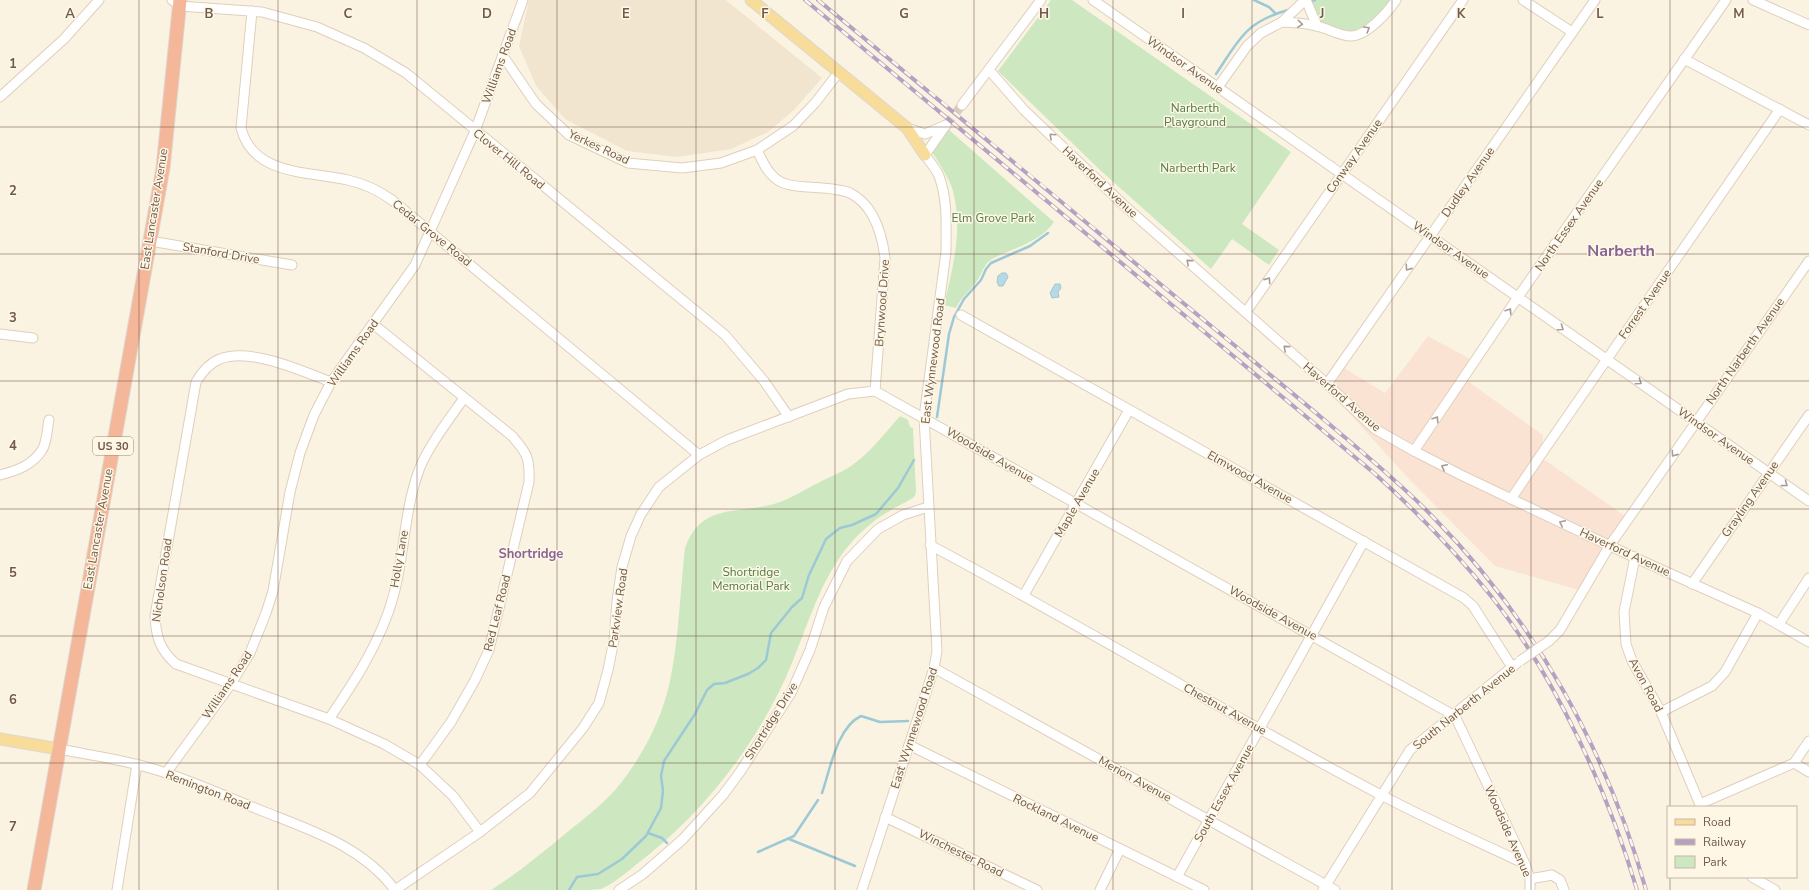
<svg xmlns="http://www.w3.org/2000/svg" width="1809" height="890" font-family="'Nunito Sans',sans-serif">
  <rect width="100%" height="100%" fill="#fbf3e1"/>
  <!-- residential -->
  <polygon fill="#f2e5cf" points="529,0 726,0 822,78 794,110 768,132 731,149 677,157 627,151 565,119 536,86 519,46"/>
  <!-- commercial -->
  <polygon fill="#fbe3d4" points="1428,336 1470,359 1459,375 1543,435 1542,458 1625,516 1579,590 1495,566 1409,479 1330,392 1344,368 1385,393"/>
  <!-- green -->
  <g fill="#cde8c0">
    <polygon points="1051,0 1072,0 1291,152 1242,224 1279,250 1269,265 1232,239 1211,269 1101,171 998,71"/>
    <polygon points="1306,0 1396,0 1391,8 1353,36 1317,26"/>
    <path d="M948,129L1054,222C1038,244 1014,247 992,259C983,264 982,275 976,282C968,293 962,296 956,308L944,305C953,267 963,230 953,191C950,179 938,162 931,150Z"/>
    <path d="M900,416L908,420L910,427L913,428L916,491L915,496C907,503 896,506 888,512C872,521 857,535 846,549C817,586 805,635 786,677C753,750 700,816 637,864C626,873 613,884 601,889C594,890 583,890 576,890C547,890 519,890 491,890C515,875 537,857 559,839C578,823 599,808 616,789C641,759 662,720 670,681C679,638 680,592 685,548C702,500 741,516 780,502C793,497 806,489 818,483C829,477 841,473 851,466C870,453 885,433 900,416Z"/>
  </g>
  <!-- water -->
  <g fill="#b6dae3" stroke="#9dc8d5">
    <polygon points="1002,273 1006,273 1008,277 1003,286 999,286 997,282 998,276"/>
    <polygon points="1055,284 1060,284 1061,288 1058,292 1059,297 1052,298 1050,293"/>
  </g>
  <g fill="none" stroke-linecap="round" stroke-linejoin="round">
    <!-- stream -->
    <g stroke="#9dc8d5" stroke-width="2.5">
      <polyline points="1254,0 1269,7 1275,13"/>
      <polyline points="1312,1 1315,0"/>
      <path d="M1216,74C1239,40 1245,22 1288,10"/>
      <polyline points="937,417 949,334 954,317 964,299 981,280 986,269 991,263 1030,246 1048,233"/>
      <path d="M822,793C830,770 837,727 861,716L880,722L908,721"/>
      <polyline points="648,833 662,838 667,843"/>
      <polyline points="789,839 855,866"/>
      <polyline points="758,852 794,836 818,800"/>
      <polyline points="569,890 577,877 598,874 622,859 646,836 661,808 663,791 661,776 664,761 695,714 707,690 714,684 725,683 748,674 758,668 766,660 771,633 792,607 802,598 809,575 826,539 840,528 852,525 876,514 898,488 914,460"/>
    </g>
    <!-- minor-tunnel -->
    <polyline stroke="#d8cdbb" stroke-width="9" stroke-dasharray="9 4.5" stroke-linecap="butt" points="946,125 962,105"/>
    <!-- minor casing -->
    <g stroke="#dfcfbd" stroke-width="11">
      <g id="minor">
        <polyline points="172,0 180,6 262,12 317,27 364,48 406,73 725,335 764,381 789,417"/>
        <polyline points="1093,0 1809,501"/>
        <polyline points="1306,0 1317,26"/>
        <polyline points="1523,0 1572,32"/>
        <polyline points="1753,0 1809,25"/>
        <path d="M252,11L241,128C253,176 309,171 348,180C365,184 378,190 392,200L699,455"/>
        <path d="M1282,22C1294,23 1305,23 1316,26C1328,28 1339,36 1351,36C1367,36 1388,12 1396,0"/>
        <polyline points="503,56 536,104 569,135 628,163 682,168 721,163 757,150 793,126 815,103 839,72"/>
        <polyline points="1684,59 1809,125"/>
        <polyline points="990,71 1024,110 1127,208 1327,384 1375,429 1414,451 1461,475 1640,560 1758,613 1809,642"/>
        <polyline points="1218,87 1247,46 1261,33 1282,22 1305,0"/>
        <polyline points="0,97 64,39 99,0"/>
        <polyline points="962,105 1041,0"/>
        <polyline points="907,128 925,134 946,125"/>
        <path d="M757,150C762,160 766,171 775,178C784,186 796,186 808,187C821,188 838,188 850,193C874,205 882,234 885,258L875,391"/>
        <polyline points="150,241 292,265"/>
        <polyline points="1246,312 1463,0"/>
        <polyline points="961,315 1464,598 1473,606 1512,667"/>
        <path d="M373,324L512,436C527,453 530,458 529,482L489,650L475,680L451,722L420,765"/>
        <polyline points="0,334 33,338"/>
        <path d="M331,382C302,371 250,347 220,359C209,363 202,372 196,382L155,616C156,637 160,650 176,664L329,719L384,744L420,765L453,796L480,832"/>
        <polyline points="1327,384 1595,0"/>
        <polyline points="1414,451 1518,297 1726,0"/>
        <path d="M0,475C16,471 33,465 42,450C47,443 47,429 49,420"/>
        <polyline points="1511,499 1540,456 1780,109"/>
        <path d="M930,545C1082,626 1229,715 1381,795C1428,820 1477,841 1525,864"/>
        <polyline points="1635,557 1624,612 1626,644 1632,661 1661,712 1701,807"/>
        <polyline points="1692,584 1809,415"/>
        <polyline points="1024,595 1129,410"/>
        <polyline points="1779,624 1809,578"/>
        <polyline points="1549,641 1560,630 1610,545 1809,261"/>
        <polyline points="934,668 1335,890"/>
        <polyline points="1661,712 1712,686 1725,672 1758,613"/>
        <path d="M329,719C352,685 374,652 388,613C405,567 402,516 419,470C427,448 450,418 464,398"/>
        <polyline points="909,745 1204,890"/>
        <path d="M59,749C95,756 131,761 166,773C199,784 232,799 265,812C313,831 363,847 395,890"/>
        <polyline points="1794,763 1809,772"/>
        <polyline points="166,773 231,684 250,653 266,613 273,591 290,492 300,453 314,415 331,382 415,265 475,131 523,0"/>
        <polyline points="1700,804 1794,763 1809,741"/>
        <polyline points="885,817 1037,890"/>
        <polyline points="1177,877 1364,541"/>
        <polyline points="1752,877 1775,890"/>
        <polyline points="1530,879 1552,875 1560,880 1564,890"/>
        <polyline points="117,890 137,764"/>
        <polyline points="395,890 480,832 530,793 583,728 599,703 608,670 614,640 617,601 622,567 631,536 641,514 659,487 699,455 727,440 848,394 875,391 1455,716 1525,864 1530,879 1530,890"/>
        <polyline points="619,890 643,874 683,839 723,795 740,772 791,693 810,650 824,607 847,561 878,529 903,515 928,507"/>
        <path d="M862,890L934,668L937,651L924,417L946,252C946,227 948,200 939,176C936,169 930,162 925,155L946,125"/>
        <polyline points="1100,890 1120,849"/>
        <polyline points="1323,890 1410,750 1516,664"/>
      </g>
    </g>
    <!-- major casing -->
    <g stroke="#ddd7d3" stroke-width="13">
      <g id="major">
        <polyline points="751,0 907,128 925,155"/>
        <polyline points="0,739 59,749"/>
      </g>
    </g>
    <!-- highway casing -->
    <g stroke="#ddd7d3" stroke-width="15">
      <polyline id="highway" points="34,890 163,168 180,0"/>
    </g>
    <!-- minor -->
    <use href="#minor" stroke="#fff" stroke-width="9"/>
    <!-- major -->
    <use href="#major" stroke="#f8dc9a" stroke-width="11"/>
    <!-- highway -->
    <use href="#highway" stroke="#f4b799" stroke-width="13"/>
    <!-- rail casing -->
    <g stroke="#b6a1c3" stroke-width="4">
      <g id="rail">
        <path d="M805,0L1374,473C1416,511 1455,551 1491,596C1556,678 1607,789 1637,890"/>
        <path d="M818,0C940,100 1061,201 1182,302C1233,344 1284,386 1335,429C1368,457 1402,485 1432,516C1534,619 1607,751 1646,890"/>
      </g>
    </g>
    <!-- rail -->
    <use href="#rail" stroke="#fef7e6" stroke-width="2.5" stroke-dasharray="8" stroke-linecap="butt"/>
    <!-- minor-bridge casing -->
    <g stroke="#dfcfbd" stroke-width="11" stroke-linecap="butt">
      <polyline id="minor-bridge" points="1520,661 1549,641"/>
    </g>
    <!-- minor-bridge -->
    <use href="#minor-bridge" stroke="#fff" stroke-width="9"/>
  </g>
  <!-- one-way arrows -->
  <defs><path id="oneway-chevron" d="M-2-3.5L2.5 0L-2 3.5" fill="none" stroke-width="1.6" stroke-linecap="round" stroke-linejoin="round"/></defs>
  <g stroke="#aa9c92">
    <use href="#oneway-chevron" transform="translate(1300 24) rotate(5)"/>
    <use href="#oneway-chevron" transform="translate(1367 29) rotate(-31)"/>
    <use href="#oneway-chevron" transform="translate(1052 136) rotate(-137)"/>
    <use href="#oneway-chevron" transform="translate(1189 262) rotate(-139)"/>
    <use href="#oneway-chevron" transform="translate(1408 268) rotate(125)"/>
    <use href="#oneway-chevron" transform="translate(1268 280) rotate(-55)"/>
    <use href="#oneway-chevron" transform="translate(1509 311) rotate(-56)"/>
    <use href="#oneway-chevron" transform="translate(1561 328) rotate(35)"/>
    <use href="#oneway-chevron" transform="translate(1286 348) rotate(-139)"/>
    <use href="#oneway-chevron" transform="translate(1639 382) rotate(35)"/>
    <use href="#oneway-chevron" transform="translate(1436 419) rotate(-56)"/>
    <use href="#oneway-chevron" transform="translate(1674 454) rotate(125)"/>
    <use href="#oneway-chevron" transform="translate(1444 467) rotate(-153)"/>
    <use href="#oneway-chevron" transform="translate(1785 484) rotate(36)"/>
    <use href="#oneway-chevron" transform="translate(1562 523) rotate(-155)"/>
  </g>
  <!-- grid -->
  <path fill="none" stroke="#715a49" stroke-width="1" stroke-opacity="0.55" d="M139,0V890M278,0V890M417,0V890M557,0V890M696,0V890M835,0V890M974,0V890M1113,0V890M1252,0V890M1392,0V890M1531,0V890M1670,0V807M0,127H1809M0,254H1809M0,381H1809M0,509H1809M0,636H1809M0,763H1809M1670,877V890"/>
  <g text-anchor="middle" stroke-width="3" stroke-linejoin="round" paint-order="stroke">
    <!-- shield labels -->
    <rect fill="#fef7e6" stroke="#9b8978" stroke-width="1" x="93" y="437" width="40" height="18" rx="3"/>
    <g font-size="11" font-weight="bold" fill="#715a49">
      <text x="113" y="450">US 30</text>
    </g>
    <!-- street labels -->
    <g font-size="12" fill="#715a49" stroke="#fef7e6">
      <text transform="translate(1185 65) rotate(35)" y="4">Windsor Avenue</text>
      <text transform="translate(499 66) rotate(-70)" y="4">Williams Road</text>
      <text transform="translate(599 147) rotate(25)" y="4">Yerkes Road</text>
      <text transform="translate(1354 156) rotate(-55)" y="4">Conway Avenue</text>
      <text transform="translate(509 159) rotate(39)" y="4">Clover Hill Road</text>
      <text transform="translate(1100 182) rotate(43)" y="4">Haverford Avenue</text>
      <text transform="translate(1468 182) rotate(-55)" y="4">Dudley Avenue</text>
      <text transform="translate(154 209) rotate(-81)" y="4">East Lancaster Avenue</text>
      <text transform="translate(1569 225) rotate(-55)" y="4">North Essex Avenue</text>
      <text transform="translate(432 233) rotate(39)" y="4">Cedar Grove Road</text>
      <text transform="translate(1451 250) rotate(35)" y="4">Windsor Avenue</text>
      <text transform="translate(221 253) rotate(10)" y="4">Stanford Drive</text>
      <text transform="translate(882 303) rotate(-86)" y="4">Brynwood Drive</text>
      <text transform="translate(1645 304) rotate(-55)" y="4">Forrest Avenue</text>
      <text transform="translate(1745 351) rotate(-55)" y="4">North Narberth Avenue</text>
      <text transform="translate(353 353) rotate(-55)" y="4">Williams Road</text>
      <text transform="translate(933 361) rotate(-83)" y="4">East Wynnewood Road</text>
      <text transform="translate(1342 397) rotate(41)" y="4">Haverford Avenue</text>
      <text transform="translate(1716 436) rotate(35)" y="4">Windsor Avenue</text>
      <text transform="translate(990 455) rotate(30)" y="4">Woodside Avenue</text>
      <text transform="translate(1250 477) rotate(29)" y="4">Elmwood Avenue</text>
      <text transform="translate(1750 499) rotate(-55)" y="4">Grayling Avenue</text>
      <text transform="translate(1077 503) rotate(-60)" y="4">Maple Avenue</text>
      <text transform="translate(98 529) rotate(-80)" y="4">East Lancaster Avenue</text>
      <text transform="translate(1625 552) rotate(25)" y="4">Haverford Avenue</text>
      <text transform="translate(399 559) rotate(-80)" y="4">Holly Lane</text>
      <text transform="translate(162 580) rotate(-82)" y="4">Nicholson Road</text>
      <text transform="translate(618 608) rotate(-82)" y="4">Parkview Road</text>
      <text transform="translate(497 613) rotate(-76)" y="4">Red Leaf Road</text>
      <text transform="translate(1273 613) rotate(29)" y="4">Woodside Avenue</text>
      <text transform="translate(227 685) rotate(-56)" y="4">Williams Road</text>
      <text transform="translate(1646 685) rotate(62)" y="4">Avon Road</text>
      <text transform="translate(1464 707) rotate(-39)" y="4">South Narberth Avenue</text>
      <text transform="translate(1225 709) rotate(29)" y="4">Chestnut Avenue</text>
      <text transform="translate(771 721) rotate(-58)" y="4">Shortridge Drive</text>
      <text transform="translate(914 728) rotate(-72)" y="4">East Wynnewood Road</text>
      <text transform="translate(1135 779) rotate(29)" y="4">Merion Avenue</text>
      <text transform="translate(208 790) rotate(21)" y="4">Remington Road</text>
      <text transform="translate(1224 793) rotate(-61)" y="4">South Essex Avenue</text>
      <text transform="translate(1056 818) rotate(26)" y="4">Rockland Avenue</text>
      <text transform="translate(1508 831) rotate(66)" y="4">Woodside Avenue</text>
      <text transform="translate(961 853) rotate(26)" y="4">Winchester Road</text>
    </g>
    <!-- park labels -->
    <g font-size="12" fill="#517c44" stroke="#fef7e6">
      <text x="1195" y="112">Narberth<tspan x="1195" dy="14">Playground</tspan></text>
      <text x="1198" y="172">Narberth Park</text>
      <text x="993" y="222">Elm Grove Park</text>
      <text x="751" y="576">Shortridge<tspan x="751" dy="14">Memorial Park</tspan></text>
    </g>
    <!-- neighbourhood labels -->
    <g font-size="13" font-weight="bold" fill="#886494" stroke="#fef7e6">
      <text x="531" y="558">Shortridge</text>
    </g>
    <!-- district labels -->
    <g font-size="16" font-weight="bold" fill="#886494" stroke="#fef7e6">
      <text x="1621" y="256">Narberth</text>
    </g>
  </g>
  <g font-size="13" text-anchor="middle" font-weight="bold" fill="#715a49" stroke="#fef7e6" stroke-width="3" stroke-linejoin="round" paint-order="stroke">
    <text x="70" y="18">A</text>
    <text x="209" y="18">B</text>
    <text x="348" y="18">C</text>
    <text x="487" y="18">D</text>
    <text x="626" y="18">E</text>
    <text x="765" y="18">F</text>
    <text x="904" y="18">G</text>
    <text x="1044" y="18">H</text>
    <text x="1183" y="18">I</text>
    <text x="1322" y="18">J</text>
    <text x="1461" y="18">K</text>
    <text x="1600" y="18">L</text>
    <text x="1739" y="18">M</text>
    <text x="13" y="68">1</text>
    <text x="13" y="195">2</text>
    <text x="13" y="322">3</text>
    <text x="13" y="450">4</text>
    <text x="13" y="577">5</text>
    <text x="13" y="704">6</text>
    <text x="13" y="831">7</text>
  </g>
  <!-- legend -->
  <rect x="1667" y="806" width="130" height="72" fill="#fef7e6" stroke="#c6b8a7"/>
  <rect x="1675" y="819" width="20" height="6" fill="#f8dc9a" stroke="#c6b8a7"/>
  <text x="1703" y="826" font-size="12" fill="#715a49">Road</text>
  <rect x="1675" y="839" width="20" height="6" fill="#b6a1c3" stroke="#c6b8a7"/>
  <text x="1703" y="846" font-size="12" fill="#715a49">Railway</text>
  <rect x="1675" y="856" width="20" height="12" fill="#cde8c0" stroke="#c6b8a7"/>
  <text x="1703" y="866" font-size="12" fill="#715a49">Park</text>
</svg>
